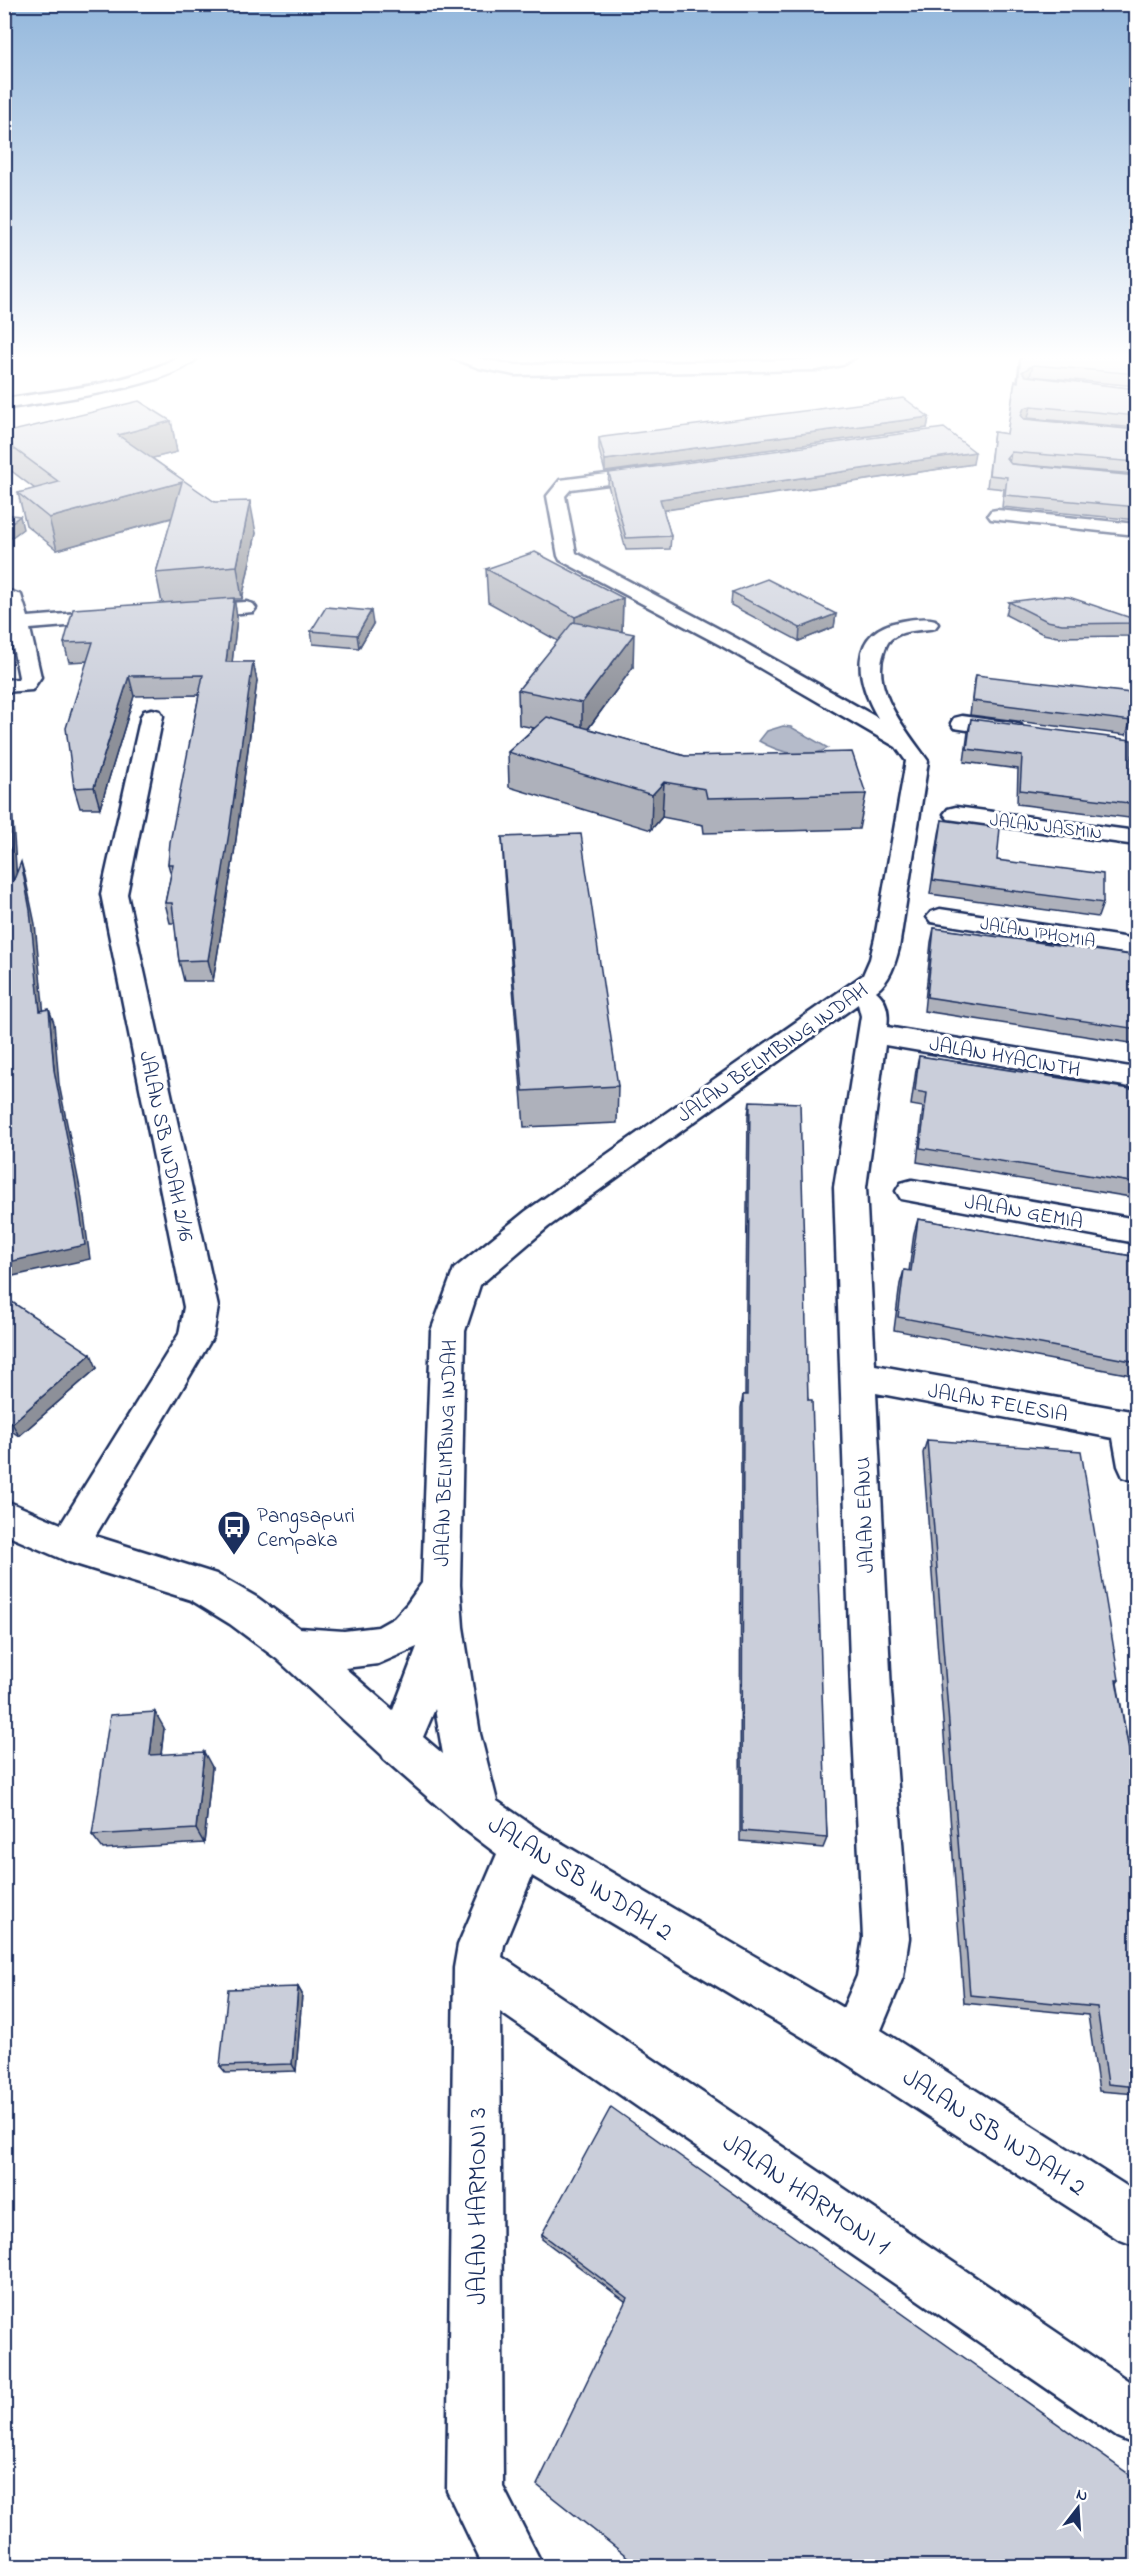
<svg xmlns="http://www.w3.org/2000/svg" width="1141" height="2571" font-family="'Indie Flower',sans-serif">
  <rect width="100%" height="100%" fill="#fff"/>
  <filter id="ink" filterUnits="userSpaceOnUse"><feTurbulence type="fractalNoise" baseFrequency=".0167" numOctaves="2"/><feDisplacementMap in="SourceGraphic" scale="12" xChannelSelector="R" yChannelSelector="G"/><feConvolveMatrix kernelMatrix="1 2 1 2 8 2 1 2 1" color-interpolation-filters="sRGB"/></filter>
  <g filter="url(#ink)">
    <!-- water -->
    <path fill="#b5bbca" stroke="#77839f" stroke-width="1.5" d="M783,726L791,727L828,748C807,761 778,752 759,741L767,731Z"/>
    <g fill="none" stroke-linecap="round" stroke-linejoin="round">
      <!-- minor casing -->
      <g stroke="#1b2f5e" stroke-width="5">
        <g id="minor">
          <path d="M182,355H200C174,388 48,401 4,409V399C65,389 129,385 182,355Z"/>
          <path d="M450,355C472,355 493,362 515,365L816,360L840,355H859L842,365L816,370L515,375L479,368L452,358Z"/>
          <path d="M654,468L660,469L663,473L660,477L571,489L565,496L576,553L736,638L878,718C856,681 846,631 902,621C913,619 925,617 935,620L938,624L935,628C922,631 905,629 894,637C888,640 886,646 884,652C870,690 908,732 928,761L899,948C895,964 890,981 876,991C887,1000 889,1014 887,1027L1136,1068V1088L885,1045L866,1187L875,1365L1136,1412V1481L1123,1477L1118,1466L1113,1438L876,1393L891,1691L909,1938L903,1977L881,2030L1136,2192V2246L1118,2239L836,2057L532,1876L504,1945L502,1957L1136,2386V2445L1117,2437L500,2012L503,2487L543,2566H483L447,2491L454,1968L458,1945L497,1854L464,1829L384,1759L382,1755L277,1659L230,1624L191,1600L69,1562L4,1534V1500L61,1524L179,1334L184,1307L101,894L141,716L144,711L152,709L160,711L163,716L127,894L218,1307L213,1336L208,1345L95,1536L216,1574L258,1598L299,1628L344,1631L378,1627L394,1618L407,1604L422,1583L431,1331L454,1269L526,1211L863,975L870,959L875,938L906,761L896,747L722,646L560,560L558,556L547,496L560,480ZM858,1004L861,1016L834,1187L851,1691L863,1938L857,1976L843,2008L539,1830L497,1801L480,1734L463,1627L460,1585L465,1331L480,1285L548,1227ZM417,1647L393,1710L345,1668L378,1664ZM435,1709L443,1754L423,1737Z"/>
          <polygon points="997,510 1136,524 1136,535 991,519 988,515 991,511"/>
          <polygon points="4,589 21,595 28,617 116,610 123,612 126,616 123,620 116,622 30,629 41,677 32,690 4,692 4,680 18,679 19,677 4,602"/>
          <polygon points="246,602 253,604 256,608 253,612 191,617 184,615 181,611 184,607 191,605"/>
          <polygon points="962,716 1013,723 1021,725 1024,730 1021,735 1013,737 954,728 951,723 954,718"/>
          <polygon points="956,807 1136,831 1136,845 948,819 944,814 948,809"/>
          <polygon points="940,909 1136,939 1136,955 931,922 927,917 931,912"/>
          <polygon points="912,1180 1136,1219 1136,1243 901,1199 896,1191 901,1183"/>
        </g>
      </g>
      <!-- minor -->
      <use href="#minor" fill="#fff" fill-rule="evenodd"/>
    </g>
    <!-- wall -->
    <g fill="#aeb1bb" stroke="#1b2f5e" stroke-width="1.5">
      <polygon points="1020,355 1137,355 1137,388 1136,386 1030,376 1029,377 1137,389 1137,430 1136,428 1028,418 1025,419 1137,430 1137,476 1136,474 1011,464 1137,476 1137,520 1002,507 1004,489 987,487 994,432 1007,434 1013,393 1015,381 1017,381"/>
      <polygon points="929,417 927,428 605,472 599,450 599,438"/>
      <polygon points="171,421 177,452 152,458 256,533 242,599 234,599 237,617 232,662 253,662 257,681 234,854 213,981 184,981 179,961 175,923 170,923 165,903 171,875 168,864 199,695 134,696 100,808 80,808 74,788 87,661 69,662 64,643 162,603 156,573 172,518 57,550 26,525 18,493 35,489 5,466 4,463 4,433"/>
      <polygon points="973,464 663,510 671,536 670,549 626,550 608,485 609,473"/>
      <polygon points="486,569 623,598 622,631 633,667 588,729 685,756 866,794 859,829 704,833 703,825 662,817 651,830 509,787 508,752 534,728 519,725 518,690 558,641 488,602"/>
      <polygon points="732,592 836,614 834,627 799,641 731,605"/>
      <polygon points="1009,602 1133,623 1129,636 1058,637 1043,634 1006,615"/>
      <polygon points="373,624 359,648 313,644 311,631"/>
      <polygon points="976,675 1131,721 1126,735 970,715 973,689"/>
      <polygon points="971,719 1131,778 1137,779 1137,819 1017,804 1018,769 964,762 968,732"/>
      <polygon points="942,820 997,860 1103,903 1098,917 930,894 939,834"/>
      <polygon points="502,837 618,1086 617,1123 524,1127 504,873"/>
      <polygon points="934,928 1137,956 1137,1044 924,1011 931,942"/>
      <polygon points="919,1056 1137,1090 1137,1198 917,1162 923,1107 911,1105 916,1070"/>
      <polygon points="750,1101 808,1400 827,1838 823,1848 740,1841 741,1408 743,1395 745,1395 748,1115"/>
      <polygon points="918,1219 1137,1257 1137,1376 894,1330 900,1284 904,1270 909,1271 914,1233"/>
      <polygon points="4,1309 97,1368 19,1436 4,1426"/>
      <polygon points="927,1440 1119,1680 1117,1683 1137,1794 1137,2094 1099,2091 1088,2015 964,2003 923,1453"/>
      <polygon points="164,1728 161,1755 212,1767 204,1843 103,1849 92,1835"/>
      <polygon points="298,1987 302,1994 296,2071 226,2073 220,2066"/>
      <polygon points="542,2234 1137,2480 625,2301 542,2239"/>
    </g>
    <!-- shaded-wall -->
    <g fill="#8d9099" stroke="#1b2f5e" stroke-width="1.5">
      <polygon points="1033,365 1030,376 1020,383 1022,372"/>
      <polygon points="1031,406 1028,418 1021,420 1021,415 1024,408"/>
      <polygon points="929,417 927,428 605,472 605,460"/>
      <polygon points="171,421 177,452 125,465 118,435"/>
      <polygon points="975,452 973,464 659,511 660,499"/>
      <polygon points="1011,452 1009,464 1006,458"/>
      <polygon points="182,482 188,513 57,550 49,518"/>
      <polygon points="250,501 256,533 242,599 237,566"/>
      <polygon points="20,516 23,529 4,543 4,528"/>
      <polygon points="234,598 237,617 230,682 226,662"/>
      <polygon points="623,598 622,631 575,651 575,617"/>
      <polygon points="371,611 373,624 359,648 357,635"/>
      <polygon points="836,614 834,627 799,641 800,628"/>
      <polygon points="634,634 633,667 582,737 582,703"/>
      <polygon points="253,662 257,681 234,854 213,981 208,960"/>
      <polygon points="129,676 134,696 100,808 94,787"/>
      <polygon points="4,732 8,748 18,896 13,882"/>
      <polygon points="664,782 662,817 651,830 652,795"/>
      <polygon points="21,862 25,876 35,924 45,1025 40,1011"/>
      <polygon points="49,1009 54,1023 59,1084 81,1193 90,1259 4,1278 4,1263 54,1070"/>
      <polygon points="91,1354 97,1368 19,1436 12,1423"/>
      <polygon points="155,1712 164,1728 159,1771 150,1755"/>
      <polygon points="204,1752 212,1767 204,1843 196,1829"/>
      <polygon points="298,1987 302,1994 296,2071 292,2064"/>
    </g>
    <!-- building -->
    <g fill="#caceda" stroke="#1b2f5e" stroke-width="1.5">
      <polygon points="1021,355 1137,355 1137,374 1033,365 1022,372 1026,376 1137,389 1137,416 1031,406 1024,408 1021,415 1024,419 1137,430 1137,462 1011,452 1006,458 1011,464 1137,476 1137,507 1005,495 1007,477 989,475 994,432 1007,434 1015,381 1018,382"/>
      <polygon points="904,398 929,417 605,460 599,438 603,437"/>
      <polygon points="139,401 171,421 118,435 215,502 250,501 237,566 156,573 182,482 49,518 18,493 59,482 4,441 4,433"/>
      <polygon points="944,428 975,452 660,499 671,536 626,538 609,473"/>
      <polygon points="4,514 20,516 4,528"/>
      <polygon points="535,552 623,598 575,617 486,569"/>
      <polygon points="767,579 836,614 800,628 732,592"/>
      <polygon points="1054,596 1069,597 1134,619 1133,623 1062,624 1047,621 1009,602"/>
      <polygon points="234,598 226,662 253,662 229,833 208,960 179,961 172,903 165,903 173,864 168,864 170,842 203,675 129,676 94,787 74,788 66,728 93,642 64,643 73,609"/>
      <polygon points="326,607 371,611 357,635 311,631"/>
      <polygon points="573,622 634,634 582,703 518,690"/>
      <polygon points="976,675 1131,693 1131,721 973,701"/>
      <polygon points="547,717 685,756 852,752 866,794 707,798 705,789 664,782 652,795 508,752"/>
      <polygon points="971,719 1131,740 1131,778 1137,779 1137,804 1020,790 1022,756 967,749"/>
      <polygon points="4,742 13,882 21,862 30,910 40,1011 49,1009 54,1070 75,1179 85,1245 4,1263"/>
      <polygon points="942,820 1000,828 997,860 1103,874 1103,903 933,880"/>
      <polygon points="581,834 618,1086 523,1091 502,837"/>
      <polygon points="934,928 1137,956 1137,1029 927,997"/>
      <polygon points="919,1056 1137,1090 1137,1183 920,1148 927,1093 915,1091"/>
      <polygon points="750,1101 800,1103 808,1400 812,1400 827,1838 742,1831 743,1395 747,1395"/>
      <polygon points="918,1219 1137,1257 1137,1362 898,1317 904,1270 911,1271"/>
      <polygon points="12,1302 91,1354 12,1423 4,1418 4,1309"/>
      <polygon points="927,1440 1081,1451 1119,1680 1116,1680 1137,1794 1137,2087 1108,2084 1097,2007 970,1995"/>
      <polygon points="155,1712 150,1755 204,1752 196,1829 92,1835 110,1715"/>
      <polygon points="298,1987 292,2064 220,2066 228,1989"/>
      <polygon points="611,2107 1137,2480 1137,2566 639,2566 537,2485 627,2298 542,2234"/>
    </g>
  </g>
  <!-- sky -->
  <linearGradient id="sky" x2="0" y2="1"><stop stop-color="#93b7dc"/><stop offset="0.5" stop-color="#fff"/><stop offset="1" stop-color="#fff" stop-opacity="0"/></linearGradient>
  <rect width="1141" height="715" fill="url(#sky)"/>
  <!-- icons -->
  <defs>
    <g id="bus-pin" transform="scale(1.725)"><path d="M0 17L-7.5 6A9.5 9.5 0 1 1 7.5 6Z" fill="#1b2f5e" stroke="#fff"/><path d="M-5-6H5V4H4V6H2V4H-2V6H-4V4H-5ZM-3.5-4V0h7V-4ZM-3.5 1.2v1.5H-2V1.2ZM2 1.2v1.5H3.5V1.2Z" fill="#fff"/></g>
  </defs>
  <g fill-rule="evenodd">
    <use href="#bus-pin" x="234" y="1527"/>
  </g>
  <g text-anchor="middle" stroke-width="6" stroke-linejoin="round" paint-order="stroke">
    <!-- far-street labels -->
    <g font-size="18" fill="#1b2f5e" stroke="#fff">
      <text transform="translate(1046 826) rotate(7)" y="6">JALAN JASMIN</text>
      <text transform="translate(1038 932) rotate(9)" y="6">JALAN IPHOMIA</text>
    </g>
    <!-- street labels -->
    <g font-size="21" fill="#1b2f5e" stroke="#fff">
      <text transform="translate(772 1052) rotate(-35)" y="7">JALAN BELIMBING INDAH</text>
      <text transform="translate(1005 1056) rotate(10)" y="7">JALAN HYACINTH</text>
      <text transform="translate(167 1146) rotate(78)" y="7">JALAN SB INDAH 2/16</text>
      <text transform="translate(1024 1211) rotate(10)" y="7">JALAN GEMIA</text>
      <text transform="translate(998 1402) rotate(10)" y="7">JALAN FELESIA</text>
      <text transform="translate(445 1453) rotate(-88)" y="7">JALAN BELIMBING INDAH</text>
      <text transform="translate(864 1515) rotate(-92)" y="7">JALAN EANU</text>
    </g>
    <!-- poi labels -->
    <g font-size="21" fill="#1b2f5e" stroke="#fff" text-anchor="start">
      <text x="257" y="1522">Pangsapuri<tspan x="257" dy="24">Cempaka</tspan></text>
    </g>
    <!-- near-street labels -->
    <g font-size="26" fill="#1b2f5e" stroke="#fff">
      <text transform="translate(581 1877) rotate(32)" y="9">JALAN SB INDAH 2</text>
      <text transform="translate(995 2131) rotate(33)" y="9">JALAN SB INDAH 2</text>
      <text transform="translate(807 2193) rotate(34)" y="9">JALAN HARMONI 1</text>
      <text transform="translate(476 2206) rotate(-90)" y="9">JALAN HARMONI 3</text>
    </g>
  </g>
  <!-- margin -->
  <rect width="1141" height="2571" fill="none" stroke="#fff" stroke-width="24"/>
  <rect x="12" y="12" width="1117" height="2547" fill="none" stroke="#1b2f5e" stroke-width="2" filter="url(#ink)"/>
  <!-- north arrow -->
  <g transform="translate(1078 2508) rotate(17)" stroke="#ffffff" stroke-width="4.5" paint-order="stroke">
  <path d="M0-4.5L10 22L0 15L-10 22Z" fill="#1b2f5e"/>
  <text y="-9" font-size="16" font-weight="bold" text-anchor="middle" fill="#1b2f5e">N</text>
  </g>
</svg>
